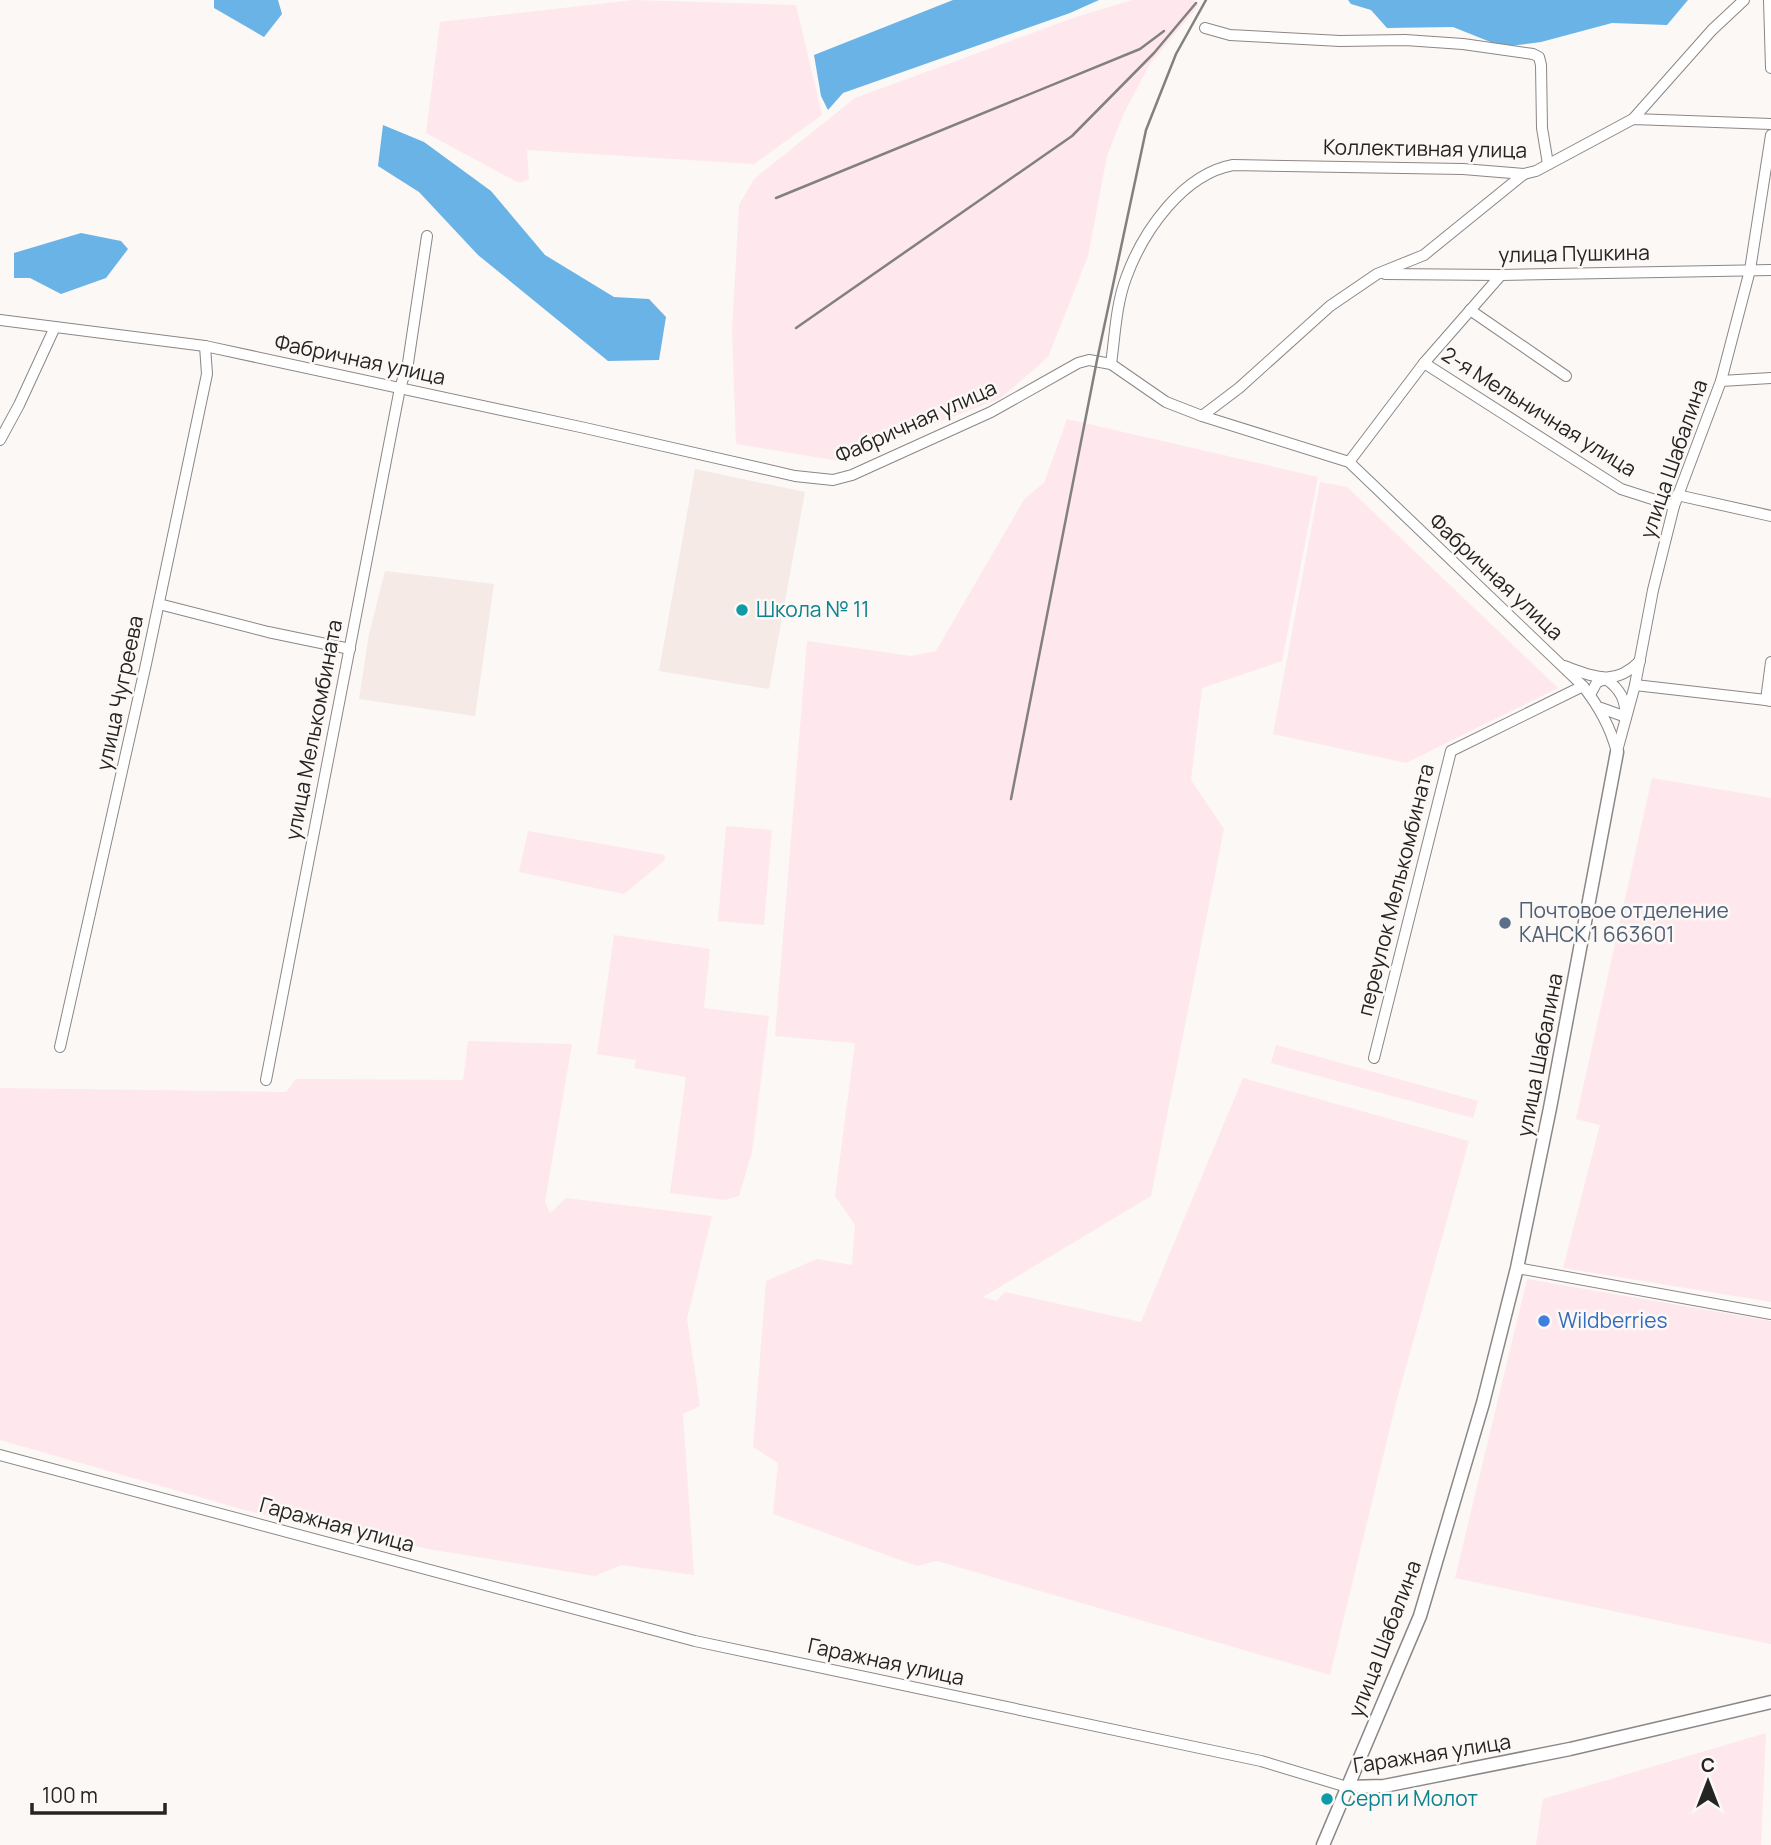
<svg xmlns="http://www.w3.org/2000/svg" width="1771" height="1845" font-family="Manrope,sans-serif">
  <rect width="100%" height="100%" fill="#fbf8f6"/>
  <!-- commercial -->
  <g fill="#fee8ed">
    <polygon points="634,0 796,5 822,115 754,164 527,150 529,179 519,183 426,133 440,22"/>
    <polygon points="1132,0 1194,0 1199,5 1150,64 1124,113 1107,156 1088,256 1048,357 1001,398 839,461 736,444 732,331 739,205 754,179 855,98 1076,17"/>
    <polygon points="1067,419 1318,477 1282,661 1202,688 1191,780 1224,829 1151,1196 983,1297 996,1301 1005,1292 1141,1322 1243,1078 1469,1141 1397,1399 1330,1675 937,1561 917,1566 773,1514 778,1463 753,1447 766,1281 817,1259 852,1265 855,1225 835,1196 855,1043 775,1036 807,641 911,656 936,651 1025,498 1044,483"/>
    <polygon points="1320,482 1347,487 1558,688 1406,763 1273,734"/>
    <polygon points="1652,778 1771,798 1771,1302 1563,1268 1600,1125 1576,1119"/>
    <polygon points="726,826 772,830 764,925 718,921"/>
    <polygon points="528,831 665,855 664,861 624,894 519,872"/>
    <polygon points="614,935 710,949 704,1008 769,1016 752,1152 739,1196 725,1200 670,1193 686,1077 634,1068 636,1060 597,1054"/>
    <polygon points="468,1041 572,1044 545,1202 550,1213 566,1198 712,1216 687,1319 700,1406 683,1414 694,1575 621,1565 595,1576 434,1550 252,1512 0,1440 0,1088 286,1092 296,1079 463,1080"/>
    <polygon points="1276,1045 1478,1101 1473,1118 1271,1063"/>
    <polygon points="1527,1279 1771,1321 1771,1644 1455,1578"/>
    <polygon points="1766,1733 1761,1845 1536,1845 1543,1799"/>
  </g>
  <!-- built -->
  <g fill="#f5eae5">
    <polygon points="695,469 805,492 769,689 659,671"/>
    <polygon points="385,571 494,584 475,716 359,699 369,634"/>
  </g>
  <!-- water -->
  <g fill="#69b3e7">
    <polygon points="214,0 278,0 282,14 264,37 214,8"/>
    <polygon points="953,0 1099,0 1070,13 843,93 828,110 821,96 814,55"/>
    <polygon points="1348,0 1688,0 1667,25 1612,23 1541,42 1503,47 1453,27 1387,28 1371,10 1351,4"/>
    <polygon points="383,125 424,142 491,191 545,255 614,297 649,299 666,317 659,360 608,361 478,255 419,192 378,166"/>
    <polygon points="81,233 121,241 128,249 106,278 61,294 30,278 14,278 14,253"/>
  </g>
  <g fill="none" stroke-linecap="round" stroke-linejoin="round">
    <!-- minor casing -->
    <g stroke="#8b8786" stroke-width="12">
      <g id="minor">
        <polyline points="1769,0 1771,68"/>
        <polyline points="1205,28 1230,35 1340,41 1405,40 1463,44 1533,54 1539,57 1541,65 1542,128 1548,164"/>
        <polyline points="1633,119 1712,30 1744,0"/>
        <polyline points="1385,274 1501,275 1771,270"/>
        <polyline points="1470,310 1566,376"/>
        <path d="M0,320L205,346L585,428L795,476L833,480L852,475L991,412L1078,363L1089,360L1111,364L1166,402L1202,416L1349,462L1583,686C1599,707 1610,726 1617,752"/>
        <polyline points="1424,363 1621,489 1674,506"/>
        <path d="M1111,364C1115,335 1116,305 1126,278C1143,231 1183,174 1233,165L1463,169L1524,174L1536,171L1633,119L1771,124"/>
        <polyline points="1721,381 1771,378"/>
        <polyline points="1202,416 1239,388 1330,306 1377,274 1424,255 1524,174"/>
        <polyline points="0,440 19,405 55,327"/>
        <polyline points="1349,462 1424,363 1501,275"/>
        <polyline points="1677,495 1771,516"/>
        <polyline points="159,604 268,632 350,649"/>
        <polyline points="1771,662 1766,700 1771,701"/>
        <path d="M1564,666C1595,677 1614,687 1640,661"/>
        <polyline points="1635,685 1766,700"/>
        <path d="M1590,695L1597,682L1606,679C1621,690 1625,699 1626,717L1601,708"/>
        <polyline points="1617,751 1635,685 1653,590 1674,506 1721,381 1750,270 1771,135"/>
        <polyline points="60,1047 146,664 207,374 205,346"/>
        <polyline points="1374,1058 1451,751 1583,686"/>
        <polyline points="266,1080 400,388 408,363 427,236"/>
        <polyline points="1517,1268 1771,1314"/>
        <polyline points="0,1455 695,1641 1261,1761 1347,1787"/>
      </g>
    </g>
    <!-- tertiary casing -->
    <g stroke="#8b8786" stroke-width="15">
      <g id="tertiary">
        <polyline points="1347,1787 1384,1786 1570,1749 1771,1702"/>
        <polyline points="1323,1845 1420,1616 1483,1403 1517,1268 1550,1108 1617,752"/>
      </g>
    </g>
    <!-- minor -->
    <use href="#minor" stroke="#fff" stroke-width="10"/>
    <!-- tertiary -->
    <use href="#tertiary" stroke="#fff" stroke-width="12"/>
    <!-- rail -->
    <g stroke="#828080" stroke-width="2.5">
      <polyline points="776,198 1140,49 1164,31"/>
      <polyline points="796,328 1072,136 1154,53 1196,3"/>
      <polyline points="1011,799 1097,360 1146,130 1176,54 1206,0"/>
    </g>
  </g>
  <!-- markers -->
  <g fill="#0f9aa8" stroke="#fbf8f6" stroke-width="2.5">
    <circle cx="742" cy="610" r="7"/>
    <circle cx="1327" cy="1799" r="7"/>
  </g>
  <circle fill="#5c6f8a" stroke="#fbf8f6" stroke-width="2.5" cx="1505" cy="923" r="7"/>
  <circle fill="#3f7fe0" stroke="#fbf8f6" stroke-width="2.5" cx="1544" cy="1321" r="7"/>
  <g text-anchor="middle" stroke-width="5" stroke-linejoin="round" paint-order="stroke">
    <!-- street labels -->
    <g font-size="21" fill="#252424" stroke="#fbf8f6">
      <text transform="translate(1425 149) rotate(1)" y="7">Коллективная улица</text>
      <text transform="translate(1574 254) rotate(-1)" y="7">улица Пушкина</text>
      <text transform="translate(360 360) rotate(12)" y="7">Фабричная улица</text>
      <text transform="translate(1539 412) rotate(32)" y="7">2-я Мельничная улица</text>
      <text transform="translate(916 422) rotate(-24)" y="7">Фабричная улица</text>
      <text transform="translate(1674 459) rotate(-71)" y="7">улица Шабалина</text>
      <text transform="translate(1496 577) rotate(43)" y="7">Фабричная улица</text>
      <text transform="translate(120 693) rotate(-78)" y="7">улица Чугреева</text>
      <text transform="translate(314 730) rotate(-79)" y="7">улица Мелькомбината</text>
      <text transform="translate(1396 890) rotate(-76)" y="7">переулок Мелькомбината</text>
      <text transform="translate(1540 1055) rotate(-79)" y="7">улица Шабалина</text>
      <text transform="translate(337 1525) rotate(15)" y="7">Гаражная улица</text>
      <text transform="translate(1385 1639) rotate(-69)" y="7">улица Шабалина</text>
      <text transform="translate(886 1662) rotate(12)" y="7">Гаражная улица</text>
      <text transform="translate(1432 1754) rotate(-9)" y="7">Гаражная улица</text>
    </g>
    <!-- culture labels -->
    <g font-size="21" fill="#0d838f" stroke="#fbf8f6" text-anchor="start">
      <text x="756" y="617">Школа № 11</text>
      <text x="1341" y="1806">Серп и Молот</text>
    </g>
    <!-- service labels -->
    <g font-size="21" fill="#4e5e75" stroke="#fbf8f6" text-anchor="start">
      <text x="1519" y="918">Почтовое отделение<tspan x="1519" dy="24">КАНСК 1 663601</tspan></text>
    </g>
    <!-- shop labels -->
    <g font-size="21" fill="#366cbe" stroke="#fbf8f6" text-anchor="start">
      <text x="1558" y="1328">Wildberries</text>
    </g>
  </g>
  <!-- north arrow -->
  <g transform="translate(1708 1782)" stroke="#fbf8f6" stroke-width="5" paint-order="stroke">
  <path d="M0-5L12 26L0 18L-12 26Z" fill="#252424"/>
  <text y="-10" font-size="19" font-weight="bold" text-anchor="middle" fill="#252424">С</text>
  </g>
  <!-- scale -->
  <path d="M32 1803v10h133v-10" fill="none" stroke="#252424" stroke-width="3.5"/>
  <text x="42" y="1803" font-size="21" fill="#252424" stroke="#fbf8f6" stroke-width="5" paint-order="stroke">100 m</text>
</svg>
